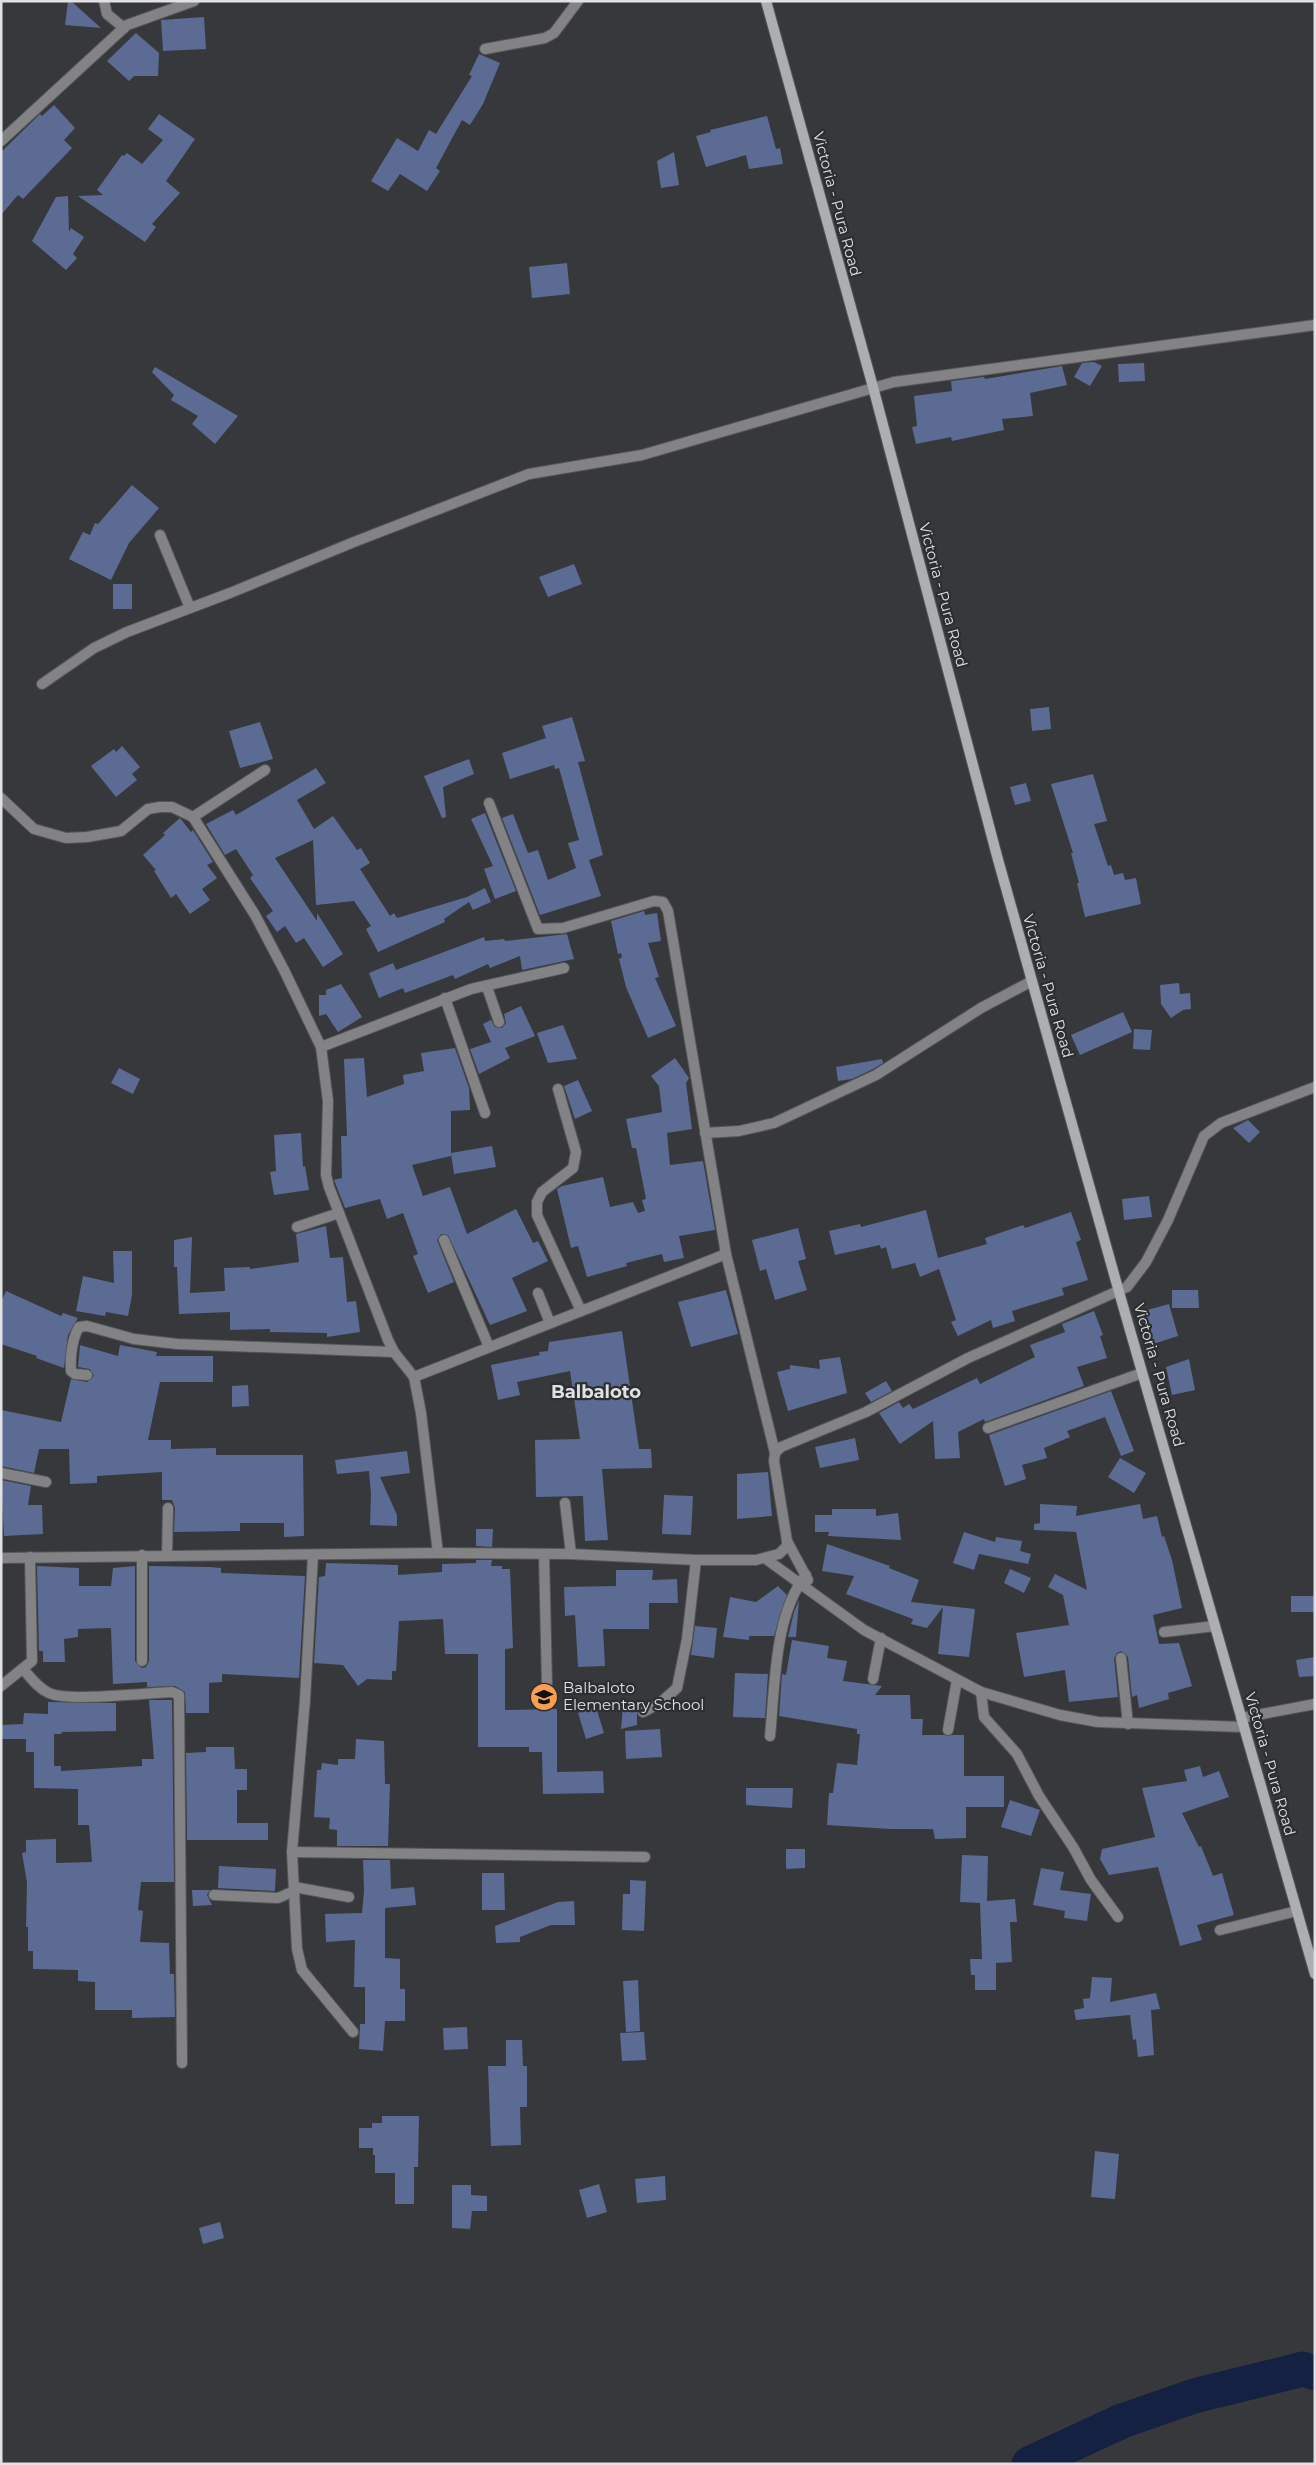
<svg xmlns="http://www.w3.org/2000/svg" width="1316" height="2465" font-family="Montserrat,sans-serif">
  <rect width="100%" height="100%" fill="#37383b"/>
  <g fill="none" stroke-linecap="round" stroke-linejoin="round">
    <!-- river -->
    <polyline stroke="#152142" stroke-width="35" points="1029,2464 1122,2421 1194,2396 1303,2369 1315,2373"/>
  </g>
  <!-- building -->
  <g fill="#5b6b93">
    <polygon points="68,1 71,1 101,28 65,25"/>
    <polygon points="204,17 206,49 163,51 161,20"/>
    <polygon points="136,33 159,53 158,76 134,76 129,81 107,61"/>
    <polygon points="479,54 500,63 483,104 470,125 462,120 436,168 440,171 427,191 400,174 388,191 371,181 397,138 418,151 429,130 436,134 472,76 469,75"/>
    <polygon points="54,105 75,128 64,140 72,148 23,199 18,195 1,215 1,152 40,114 42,116"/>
    <polygon points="159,114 195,139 166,181 180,193 152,224 156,227 145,242 78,196 103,195 97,190 122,155 124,156 127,153 142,164 163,140 148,129"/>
    <polygon points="767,116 776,149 780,148 783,164 749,169 746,155 706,167 696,136 711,132 710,130"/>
    <polygon points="674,152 679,185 661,188 657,161"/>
    <polygon points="68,196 69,232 71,228 84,237 73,254 77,258 66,270 32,241 56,197"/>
    <polygon points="567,263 570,294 532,298 529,267"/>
    <polygon points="1094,362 1102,366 1090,386 1074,377 1082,363"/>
    <polygon points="1144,363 1145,381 1119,382 1118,364"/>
    <polygon points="1062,366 1067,385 1030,393 1033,416 1002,419 1004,430 952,441 951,437 916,444 912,427 917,426 914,396 952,391 951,381 984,377 985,379"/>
    <polygon points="155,367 238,416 215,444 192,424 198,416 171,400 174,395 152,372"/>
    <polygon points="132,485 159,508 129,543 111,580 69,559 83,532 90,535 95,523 98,524"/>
    <polygon points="574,564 582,584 548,597 539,577"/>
    <rect x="113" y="584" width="19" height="25"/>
    <polygon points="1049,707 1051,729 1032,731 1030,709"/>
    <polygon points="572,717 585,761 578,762 603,855 589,860 601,896 540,915 502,818 513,814 528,853 538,850 548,880 576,868 568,843 579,840 559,768 555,769 554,765 510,779 502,753 546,738 542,726"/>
    <polygon points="260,722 273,759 240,768 229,731"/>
    <polygon points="122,746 140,767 132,774 137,780 116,797 91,766 114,749 116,752"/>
    <polygon points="469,759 474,774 443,787 446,817 442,818 424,776"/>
    <polygon points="316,768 326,783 297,800 314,829 333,816 357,850 361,848 370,863 360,869 390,916 394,913 397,918 467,897 485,888 491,902 473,910 469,902 444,919 445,922 378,952 366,929 371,926 354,901 316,905 313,840 275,858 317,921 317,913 343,954 323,967 304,938 296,943 285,926 277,932 266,916 273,911 250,878 253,875 236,849 225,855 206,824 233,810 236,815"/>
    <polygon points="1093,774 1107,821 1094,824 1108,866 1111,865 1114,875 1123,873 1125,880 1136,878 1141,904 1085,917 1077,883 1079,883 1071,853 1073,853 1051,784"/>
    <polygon points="1026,783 1031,801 1015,805 1010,787"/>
    <polygon points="485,813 516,891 495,899 484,869 493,866 471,819"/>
    <polygon points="180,818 191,832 193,830 213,862 207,865 217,878 202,889 210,900 190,914 176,894 171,898 154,871 156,870 143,855 165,835 163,833"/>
    <polygon points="644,911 645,915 657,913 661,941 648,943 659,977 655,978 676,1026 648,1038 626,987 619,959 622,957 621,953 618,954 611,921"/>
    <polygon points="567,934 574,959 522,970 520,956 490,968 488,964 455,979 453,975 405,993 403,988 379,998 369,973 393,963 396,970 484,937 485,941 504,939 505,941"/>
    <polygon points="1179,983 1180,994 1190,993 1191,1009 1183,1010 1171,1018 1161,1004 1160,985"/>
    <polygon points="341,984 362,1017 338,1032 326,1014 319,1016 319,995 326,995 326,990"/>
    <polygon points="521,1006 535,1036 505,1048 510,1058 479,1074 470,1049 491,1042 483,1024 491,1020 495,1027 502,1028 506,1023 504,1014"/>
    <polygon points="1123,1012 1132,1032 1080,1055 1071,1035"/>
    <polygon points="563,1025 577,1059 548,1063 537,1033"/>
    <polygon points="1134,1029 1152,1030 1150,1050 1133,1049"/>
    <polygon points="455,1048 469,1088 470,1110 451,1111 451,1156 412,1165 423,1196 450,1187 467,1234 516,1209 533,1243 538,1241 548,1261 512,1278 527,1311 490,1325 448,1235 441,1234 437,1240 454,1282 428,1293 413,1256 418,1254 403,1213 387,1219 380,1199 345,1208 334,1180 342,1178 341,1136 347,1136 344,1059 364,1058 367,1097 404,1084 403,1075 424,1071 421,1053"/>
    <polygon points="675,1058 689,1078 686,1083 692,1129 667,1133 670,1165 703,1161 715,1230 679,1236 684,1258 664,1262 662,1254 626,1263 627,1266 587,1277 578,1246 571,1248 557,1189 562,1186 603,1177 610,1207 633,1202 638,1213 645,1211 642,1200 646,1199 636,1148 632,1148 626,1119 662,1112 659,1086 651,1076"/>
    <polygon points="882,1059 883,1063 873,1069 852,1079 838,1081 836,1067"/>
    <polygon points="119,1068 140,1079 133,1094 111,1083"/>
    <polygon points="578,1080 592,1111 575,1119 564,1086"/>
    <polygon points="1248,1120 1260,1132 1249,1143 1233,1128"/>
    <polygon points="301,1133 303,1167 305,1166 309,1190 274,1195 270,1172 276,1171 274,1135"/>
    <polygon points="492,1146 496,1167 454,1174 451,1153"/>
    <polygon points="1149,1196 1152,1217 1124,1220 1122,1199"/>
    <polygon points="926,1210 938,1258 987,1244 985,1238 1023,1225 1025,1228 1071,1212 1081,1240 1076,1242 1088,1280 1062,1288 1064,1295 1012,1311 1015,1321 993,1328 991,1320 958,1336 951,1322 956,1320 939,1269 920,1277 915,1263 892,1269 886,1247 881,1249 880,1245 835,1255 829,1231 860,1224 861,1227"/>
    <polygon points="326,1226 330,1258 343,1257 347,1302 356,1301 360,1332 327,1337 327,1333 270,1332 270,1329 230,1330 230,1312 179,1314 177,1267 174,1267 174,1240 192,1237 190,1293 225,1291 224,1268 250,1267 250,1269 299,1262 296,1234"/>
    <polygon points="798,1228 806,1259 798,1261 807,1290 775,1300 766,1269 760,1271 752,1240"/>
    <polygon points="113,1251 132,1251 132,1295 128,1316 106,1312 105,1316 76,1311 83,1276 114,1283"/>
    <polygon points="726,1290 738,1334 691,1347 678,1302"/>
    <polygon points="1172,1290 1198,1290 1199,1308 1172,1308"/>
    <polygon points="6,1291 61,1316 63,1313 78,1318 68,1335 64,1368 36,1358 37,1356 1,1344 1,1302"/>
    <polygon points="1169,1304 1178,1336 1150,1345 1140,1312"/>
    <polygon points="1094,1311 1103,1335 1100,1336 1107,1358 1077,1367 1084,1386 985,1422 984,1419 958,1432 960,1458 935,1459 933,1421 900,1444 879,1413 899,1402 903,1408 909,1404 913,1409 977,1378 980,1384 1035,1357 1030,1345 1065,1332 1062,1324"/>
    <polygon points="622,1331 639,1449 651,1449 652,1468 602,1469 608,1540 585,1541 583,1496 536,1497 535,1440 580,1439 570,1371 517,1382 520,1395 498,1400 491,1365 540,1355 539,1352 548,1351 549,1342"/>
    <polygon points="80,1345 118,1356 120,1345 157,1352 156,1356 213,1356 213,1382 160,1382 148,1440 171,1440 171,1449 216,1448 216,1455 303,1455 304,1536 284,1537 284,1523 240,1523 240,1531 174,1532 175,1508 172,1500 162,1500 162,1472 97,1476 97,1483 70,1484 69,1449 39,1449 34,1473 1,1466 1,1410 61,1422 71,1379 87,1382 94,1376 90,1369 78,1367"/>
    <polygon points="840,1357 847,1393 788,1411 777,1372 790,1369 790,1365 820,1369 819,1360"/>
    <polygon points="1189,1359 1195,1390 1172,1395 1166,1367"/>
    <polygon points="886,1381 892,1391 871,1402 865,1393"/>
    <polygon points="248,1385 249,1406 232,1407 232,1386"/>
    <polygon points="1111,1391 1134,1451 1121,1456 1105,1417 1067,1431 1070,1437 1044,1448 1047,1458 1022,1465 1026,1479 1005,1486 989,1435"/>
    <polygon points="855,1438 859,1460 820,1468 815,1447"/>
    <polygon points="407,1451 410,1473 380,1477 397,1515 397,1526 370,1525 371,1494 369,1471 337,1474 335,1460"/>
    <polygon points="1120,1458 1146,1473 1134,1493 1108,1477"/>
    <polygon points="768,1472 772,1516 737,1519 737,1474"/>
    <polygon points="1,1480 31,1486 28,1505 42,1505 43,1534 4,1536"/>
    <polygon points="664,1495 693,1496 691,1535 662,1534"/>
    <polygon points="1040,1504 1077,1506 1076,1516 1140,1504 1143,1519 1157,1516 1162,1537 1164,1536 1172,1560 1182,1608 1153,1615 1159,1644 1179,1643 1192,1686 1168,1693 1169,1699 1139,1708 1137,1695 1132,1697 1128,1657 1121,1651 1117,1653 1114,1658 1118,1697 1069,1702 1065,1670 1024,1677 1016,1633 1069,1625 1063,1595 1048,1587 1055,1574 1087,1590 1076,1532 1034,1530 1034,1524 1040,1523"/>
    <polygon points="832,1509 876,1509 876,1516 898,1513 901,1540 828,1536 829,1532 815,1532 815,1515 832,1515"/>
    <polygon points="476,1529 493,1529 492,1547 476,1546"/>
    <polygon points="964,1532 995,1542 996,1537 1022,1541 1020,1551 1031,1554 1028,1564 979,1554 974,1570 953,1563"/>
    <polygon points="827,1544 890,1566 889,1568 919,1580 911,1602 975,1609 969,1657 938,1654 943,1607 927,1628 911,1624 913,1619 846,1594 854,1576 822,1571"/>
    <polygon points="476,1560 492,1560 491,1566 502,1566 502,1569 510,1569 513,1648 505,1649 505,1710 557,1709 557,1772 603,1771 604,1793 543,1794 542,1752 529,1752 529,1747 478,1747 478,1654 445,1654 443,1619 399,1621 396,1671 392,1671 392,1680 367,1679 358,1686 343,1665 314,1663 319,1577 325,1576 326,1563 398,1565 398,1575 442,1572 442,1564 476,1563"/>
    <polygon points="37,1566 79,1568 79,1586 111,1586 113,1568 135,1566 135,1661 142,1668 146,1667 149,1661 149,1566 209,1567 221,1568 221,1573 305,1576 299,1678 222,1674 222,1682 209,1683 209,1713 186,1713 185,1692 175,1686 147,1687 147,1682 113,1684 111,1628 78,1629 78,1637 64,1639 65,1662 43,1662 43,1651 39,1651"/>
    <polygon points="1010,1569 1031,1578 1024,1593 1004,1583"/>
    <polygon points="616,1570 653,1570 652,1580 677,1579 678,1603 649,1603 649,1629 603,1629 605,1666 578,1667 575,1615 565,1616 564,1587 616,1586"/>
    <polygon points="778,1586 787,1595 774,1636 749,1636 749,1640 723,1637 730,1597 756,1602"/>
    <rect x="1291" y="1596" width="24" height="16"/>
    <polygon points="799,1600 796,1637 788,1637 794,1612"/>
    <polygon points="695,1626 717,1628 714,1658 691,1655"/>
    <polygon points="792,1640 829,1646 827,1658 847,1661 843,1681 882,1686 875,1695 910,1695 911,1719 923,1719 922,1735 964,1735 964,1776 1004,1776 1004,1807 966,1807 966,1838 935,1839 933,1829 890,1829 827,1825 829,1793 833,1793 837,1763 857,1765 860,1734 857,1734 857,1729 779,1716 782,1674 786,1675"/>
    <polygon points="1315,1657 1315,1676 1299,1677 1296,1660"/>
    <polygon points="735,1673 768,1674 765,1718 733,1717"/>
    <polygon points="149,1700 172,1700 174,1882 141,1882 138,1910 143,1911 140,1942 169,1943 170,1974 174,1974 175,2017 132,2018 132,2010 95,2010 95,1982 78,1981 78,1970 33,1969 33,1951 28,1951 28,1927 26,1927 27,1883 22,1853 26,1852 26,1840 56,1839 56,1863 92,1862 89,1825 78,1825 78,1789 34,1788 34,1752 26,1752 26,1739 1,1739 1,1725 23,1724 24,1713 48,1714 48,1702 116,1703 116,1731 62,1732 61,1734 54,1734 54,1766 61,1766 61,1771 142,1766 142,1759 154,1759"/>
    <polygon points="596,1707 604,1733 586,1739 578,1713"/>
    <polygon points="623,1707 637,1708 637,1725 621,1729"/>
    <polygon points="660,1729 662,1757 626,1759 625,1731"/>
    <polygon points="356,1739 384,1741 385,1784 390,1784 388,1846 337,1846 337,1830 329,1829 330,1818 314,1817 317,1770 321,1770 322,1763 338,1765 338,1759 355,1759"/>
    <polygon points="206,1747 234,1747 235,1769 247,1769 247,1790 237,1790 237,1823 268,1823 268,1840 187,1840 186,1753 206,1752"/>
    <polygon points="1200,1766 1203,1777 1219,1771 1229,1797 1182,1813 1199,1847 1201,1846 1213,1876 1222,1873 1234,1915 1197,1925 1202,1940 1180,1946 1158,1867 1109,1875 1100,1859 1102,1849 1155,1837 1142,1788 1187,1781 1184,1770"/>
    <polygon points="746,1788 793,1788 792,1808 746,1805"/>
    <polygon points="1010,1800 1040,1810 1031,1836 1001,1827"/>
    <polygon points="786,1849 805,1849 805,1868 786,1869"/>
    <polygon points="962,1855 988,1856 987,1901 1015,1899 1017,1922 1010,1922 1012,1962 996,1963 996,1990 975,1990 975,1975 971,1975 970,1959 982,1959 980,1903 960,1902"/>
    <polygon points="363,1860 390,1860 391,1889 414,1887 416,1905 385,1908 385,1958 400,1959 400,1989 405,1989 405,2021 385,2021 383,2051 359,2049 360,2024 365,2024 365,1987 354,1987 355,1940 326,1942 325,1914 362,1913 364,1891"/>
    <polygon points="219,1866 276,1869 275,1891 218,1888"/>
    <polygon points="1041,1868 1064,1872 1060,1890 1091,1894 1087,1921 1064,1918 1065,1911 1033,1905"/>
    <polygon points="482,1873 504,1873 505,1910 482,1910"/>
    <polygon points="630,1880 646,1881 644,1931 622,1930 623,1894 630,1894"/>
    <polygon points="192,1890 210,1890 207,1895 212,1905 193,1906"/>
    <polygon points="574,1901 575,1925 551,1925 520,1937 520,1942 496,1943 495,1926 558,1902"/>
    <polygon points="1092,1977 1112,1978 1110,2002 1156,1993 1160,2009 1151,2010 1154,2055 1138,2057 1136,2039 1133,2040 1130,2015 1076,2020 1074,2010 1084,2008 1083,1999 1090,1998"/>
    <polygon points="638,1980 640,2031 626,2032 623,1981"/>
    <polygon points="467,2027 468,2049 444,2050 443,2028"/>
    <polygon points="644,2032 646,2060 622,2061 620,2033"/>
    <polygon points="506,2040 522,2040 523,2066 527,2066 527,2107 520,2107 521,2145 491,2146 488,2066 506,2066"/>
    <polygon points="382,2116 419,2116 418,2167 414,2167 414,2204 395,2204 395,2173 375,2173 375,2155 373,2155 373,2148 359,2148 359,2128 372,2128 372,2123 382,2123"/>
    <polygon points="1095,2151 1119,2154 1115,2199 1091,2197"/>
    <polygon points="665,2176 666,2200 637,2203 635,2179"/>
    <polygon points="599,2184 607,2212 587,2218 579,2190"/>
    <polygon points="452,2185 471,2185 471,2195 487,2196 487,2211 472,2211 470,2229 452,2228"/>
    <polygon points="220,2222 224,2238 203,2244 199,2228"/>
  </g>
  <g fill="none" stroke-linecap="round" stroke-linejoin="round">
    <!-- service casing -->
    <g stroke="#555659" stroke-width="12">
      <g id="service">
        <polyline points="160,535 190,608"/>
        <polyline points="193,817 265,770"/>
        <polyline points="487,987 499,1022"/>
        <polyline points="297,1227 339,1213"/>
        <polyline points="538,1293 550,1323"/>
        <polyline points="565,1503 571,1554"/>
        <polyline points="544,1554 547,1685"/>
        <polyline points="167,1555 168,1508"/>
        <polyline points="1164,1632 1215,1626"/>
        <polyline points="1121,1658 1128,1724"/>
        <polyline points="873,1679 881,1638"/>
        <polyline points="948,1730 957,1680"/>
        <polyline points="294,1887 349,1897"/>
        <polyline points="214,1895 278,1898 294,1891"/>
        <polyline points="1220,1930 1297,1911"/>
      </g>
    </g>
    <!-- minor casing -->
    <g stroke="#555659" stroke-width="12">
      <g id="minor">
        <polyline points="104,1 107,14 124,28"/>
        <polyline points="485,49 545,38 554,33 578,1"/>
        <polyline points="1,141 127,25 194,1"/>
        <polyline points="42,684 94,648 127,632 230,593 354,542 529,474 642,455 894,382 1315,325"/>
        <polyline points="1,798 34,829 66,838 87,837 121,831 148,809 160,807 172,807 193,817 255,915 284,970 321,1047 328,1101 326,1175 329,1187 388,1340 394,1352 414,1377"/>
        <polyline points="489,803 538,929 563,928 654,901 663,902 668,911 726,1254"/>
        <polyline points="445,998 485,1113"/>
        <polyline points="321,1047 471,989 564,968"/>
        <polyline points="558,1089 576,1152 573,1168 542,1192 537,1202 537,1215 581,1311"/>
        <polyline points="705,1133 739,1131 774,1123 876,1075 981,1008 1032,981"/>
        <polyline points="444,1240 489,1347"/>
        <path d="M87,1375L75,1374L71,1371C70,1357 72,1339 79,1327L87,1326L134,1339L177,1344L394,1352"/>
        <polyline points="988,1428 1142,1373"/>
        <polyline points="1,1473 46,1482"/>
        <polyline points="787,1541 808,1580"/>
        <polyline points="438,1553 421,1413 414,1377 726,1254 775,1453"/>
        <polyline points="313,1555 305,1700 292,1852 297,1949 302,1970 353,2032"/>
        <polyline points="766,1559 864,1630 981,1692 1060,1715 1098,1722 1244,1727"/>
        <polyline points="142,1661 142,1555"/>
        <path d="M23,1669C31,1678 38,1688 49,1693C68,1702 147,1693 172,1692L179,1695L182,2063"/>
        <polyline points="1,1686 32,1661 30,1557"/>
        <polyline points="981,1692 984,1717 1017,1754 1039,1796 1073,1847 1091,1880 1118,1917"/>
        <polyline points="643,1712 660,1703 677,1688 687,1639 696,1560"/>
        <polyline points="1241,1718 1315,1704"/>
        <path d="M770,1736C775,1687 774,1614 806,1575"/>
        <polyline points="292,1852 645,1857"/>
      </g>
    </g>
    <!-- tertiary casing -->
    <g stroke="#555659" stroke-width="12">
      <polyline id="tertiary" points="1,1558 438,1553 571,1554 696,1560 756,1560 779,1554 787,1546 787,1541 774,1461 775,1453 781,1447 866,1412 968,1358 1127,1287 1146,1262 1168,1220 1204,1136 1221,1123 1315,1087"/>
    </g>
    <!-- secondary casing -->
    <g stroke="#555659" stroke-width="12">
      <polyline id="secondary" points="766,1 873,387 997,856 1119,1292 1315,1974"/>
    </g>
    <!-- service -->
    <use href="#service" stroke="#838385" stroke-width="10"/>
    <!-- minor -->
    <use href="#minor" stroke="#838385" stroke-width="10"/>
    <!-- tertiary -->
    <use href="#tertiary" stroke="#838385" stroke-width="10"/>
    <!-- secondary -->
    <use href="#secondary" stroke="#adaeb0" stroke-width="10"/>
  </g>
  <!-- icons -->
  <defs>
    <g id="school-disc" transform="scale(1.4375)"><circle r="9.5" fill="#fc9e52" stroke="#2c2e30"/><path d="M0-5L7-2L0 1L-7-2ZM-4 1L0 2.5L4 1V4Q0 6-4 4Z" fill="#111"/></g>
  </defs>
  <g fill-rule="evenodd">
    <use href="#school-disc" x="544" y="1697"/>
  </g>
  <g text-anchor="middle" stroke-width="4.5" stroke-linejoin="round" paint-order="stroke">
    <!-- street labels -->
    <g font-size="15" fill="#e0e1e3" stroke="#2c2e30">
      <text transform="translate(837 204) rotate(75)" y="5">Victoria - Pura Road</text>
      <text transform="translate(943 595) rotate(75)" y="5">Victoria - Pura Road</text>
      <text transform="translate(1048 986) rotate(74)" y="5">Victoria - Pura Road</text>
      <text transform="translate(1159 1375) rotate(74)" y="5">Victoria - Pura Road</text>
      <text transform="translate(1270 1764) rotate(74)" y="5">Victoria - Pura Road</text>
    </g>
    <!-- poi labels -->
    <g font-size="15" fill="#e0e1e3" stroke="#2c2e30" text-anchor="start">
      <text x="563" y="1693">Balbaloto<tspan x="563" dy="17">Elementary School</tspan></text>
    </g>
    <!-- quarter labels -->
    <g font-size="18" font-weight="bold" fill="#e0e1e3" stroke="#2c2e30">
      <text x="596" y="1398">Balbaloto</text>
    </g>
  </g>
  <!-- border -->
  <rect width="1316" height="2465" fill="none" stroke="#e0e1e3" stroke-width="5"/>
</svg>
